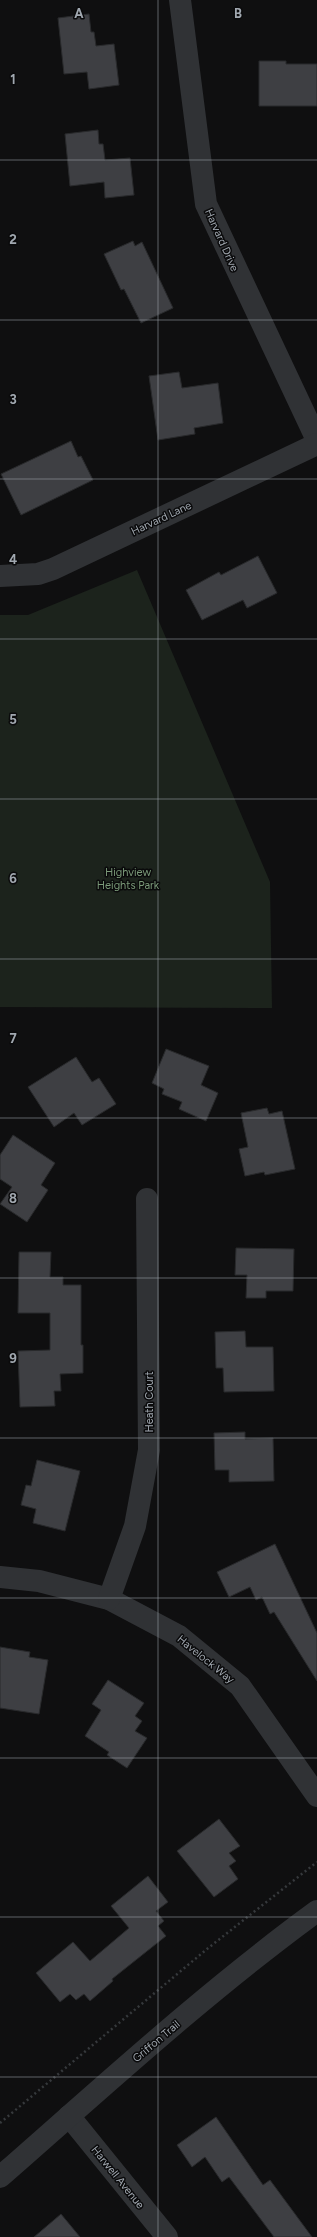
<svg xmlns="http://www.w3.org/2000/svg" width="317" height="2237" font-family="Figtree,sans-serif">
  <rect width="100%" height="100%" fill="#0f0f10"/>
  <!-- green -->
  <polygon fill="#1c231c" points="137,570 270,882 272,1008 0,1007 0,615 28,615"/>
  <!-- building -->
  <g fill="#3e3f43" stroke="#292a2c">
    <polygon points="89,14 91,32 94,32 96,46 114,44 119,85 89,89 87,72 64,74 58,18"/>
    <polygon points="259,61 286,61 286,64 317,64 317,106 259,106"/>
    <polygon points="98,130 99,144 103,144 105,160 130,158 134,195 105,198 104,182 70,186 65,134"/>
    <polygon points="133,241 135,246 142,242 173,308 141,323 124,289 121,290 104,254"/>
    <polygon points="179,372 182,388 218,383 223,423 194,428 195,434 158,440 149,376"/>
    <polygon points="71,441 78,457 81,456 93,480 21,515 1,474"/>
    <polygon points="258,556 277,593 247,608 243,600 202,620 186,590 219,572 221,575"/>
    <polygon points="166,1049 209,1066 201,1085 218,1093 206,1121 179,1109 182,1102 162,1094 164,1089 152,1083"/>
    <polygon points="76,1057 92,1082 99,1078 116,1104 82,1125 74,1113 54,1127 28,1087"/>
    <polygon points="267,1108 269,1114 282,1111 295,1169 265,1175 264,1172 245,1176 239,1149 248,1147 241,1113"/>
    <polygon points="13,1135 55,1163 41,1185 48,1190 27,1222 0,1204 12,1187 0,1179 0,1155"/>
    <polygon points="236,1248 294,1249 293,1291 266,1291 266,1298 246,1298 247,1275 235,1275"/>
    <polygon points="19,1252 51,1252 50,1277 63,1277 63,1285 81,1285 81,1345 83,1345 83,1373 60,1374 61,1391 54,1391 55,1406 20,1407 18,1351 50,1350 50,1313 18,1313"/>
    <polygon points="245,1331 246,1347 273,1347 274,1391 224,1392 223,1368 216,1368 215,1332"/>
    <polygon points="245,1432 245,1439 273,1438 274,1481 229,1482 229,1470 215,1470 214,1433"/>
    <polygon points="37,1460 80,1471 65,1531 33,1523 36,1509 21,1505 26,1485 31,1486"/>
    <polygon points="275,1544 317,1633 317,1681 274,1612 270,1614 262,1597 256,1600 250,1587 229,1597 217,1572"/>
    <polygon points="0,1647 30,1652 29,1657 48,1660 39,1714 0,1708"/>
    <polygon points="108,1680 144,1703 135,1716 142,1721 135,1731 147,1738 127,1768 107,1755 109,1752 85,1736 101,1710 92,1704"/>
    <polygon points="219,1819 240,1846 229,1853 236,1861 229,1866 238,1879 214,1897 177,1851"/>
    <polygon points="148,1876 168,1902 156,1911 164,1921 158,1926 166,1936 112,1979 113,1981 90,2001 84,1994 76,2000 70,1994 60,2002 36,1973 73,1942 90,1961 129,1928 111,1906"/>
    <polygon points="216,2117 263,2185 270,2180 312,2237 274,2237 229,2177 222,2182 205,2157 192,2167 177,2145"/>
    <polygon points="61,2214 80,2237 34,2237"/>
  </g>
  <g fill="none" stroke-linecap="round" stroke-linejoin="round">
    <!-- path -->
    <polyline stroke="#36393c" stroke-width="2.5" stroke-dasharray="2 3" stroke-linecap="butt" points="0,2123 207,1949 317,1862"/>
    <!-- minor -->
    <g stroke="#303235" stroke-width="22">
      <polyline points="180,0 206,204 317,440"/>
      <polyline points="0,576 38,574 53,569 317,444"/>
      <polyline points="0,1577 39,1581 109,1599 179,1636 240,1686 317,1796"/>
      <polyline points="109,1599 135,1526 149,1450 147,1199"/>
      <polyline points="69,2116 167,2237"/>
      <path d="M0,2177C104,2086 206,1992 317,1911"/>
    </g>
  </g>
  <!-- grid -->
  <path fill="none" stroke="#a1a8b0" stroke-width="1" stroke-opacity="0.55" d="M158,0V2237M0,160H317M0,320H317M0,479H317M0,639H317M0,799H317M0,959H317M0,1118H317M0,1278H317M0,1438H317M0,1598H317M0,1758H317M0,1917H317M0,2077H317"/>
  <g text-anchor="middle" stroke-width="3" stroke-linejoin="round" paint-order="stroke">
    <!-- street labels -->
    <g font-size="11" fill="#a1a8b0" stroke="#0a0a0b">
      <text transform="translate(222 240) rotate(66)" y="4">Harvard Drive</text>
      <text transform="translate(161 518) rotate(-25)" y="4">Harvard Lane</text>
      <text transform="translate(149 1402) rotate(-90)" y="4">Heath Court</text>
      <text transform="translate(206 1659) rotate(39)" y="4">Havelock Way</text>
      <text transform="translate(156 2041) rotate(-40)" y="4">Griffon Trail</text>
      <text transform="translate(118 2177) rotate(51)" y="4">Harwell Avenue</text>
    </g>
    <!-- park labels -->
    <g font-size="11" fill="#7b9a79" stroke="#0a0a0b">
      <text x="128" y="876">Highview<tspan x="128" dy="13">Heights Park</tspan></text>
    </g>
  </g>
  <g font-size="13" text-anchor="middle" font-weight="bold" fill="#a1a8b0" stroke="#0a0a0b" stroke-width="3" stroke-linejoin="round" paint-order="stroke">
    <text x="79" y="18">A</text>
    <text x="238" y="18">B</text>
    <text x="13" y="84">1</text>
    <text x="13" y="244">2</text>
    <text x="13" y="404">3</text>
    <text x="13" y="564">4</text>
    <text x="13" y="724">5</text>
    <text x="13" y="883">6</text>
    <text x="13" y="1043">7</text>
    <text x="13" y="1203">8</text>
    <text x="13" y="1363">9</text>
  </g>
</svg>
